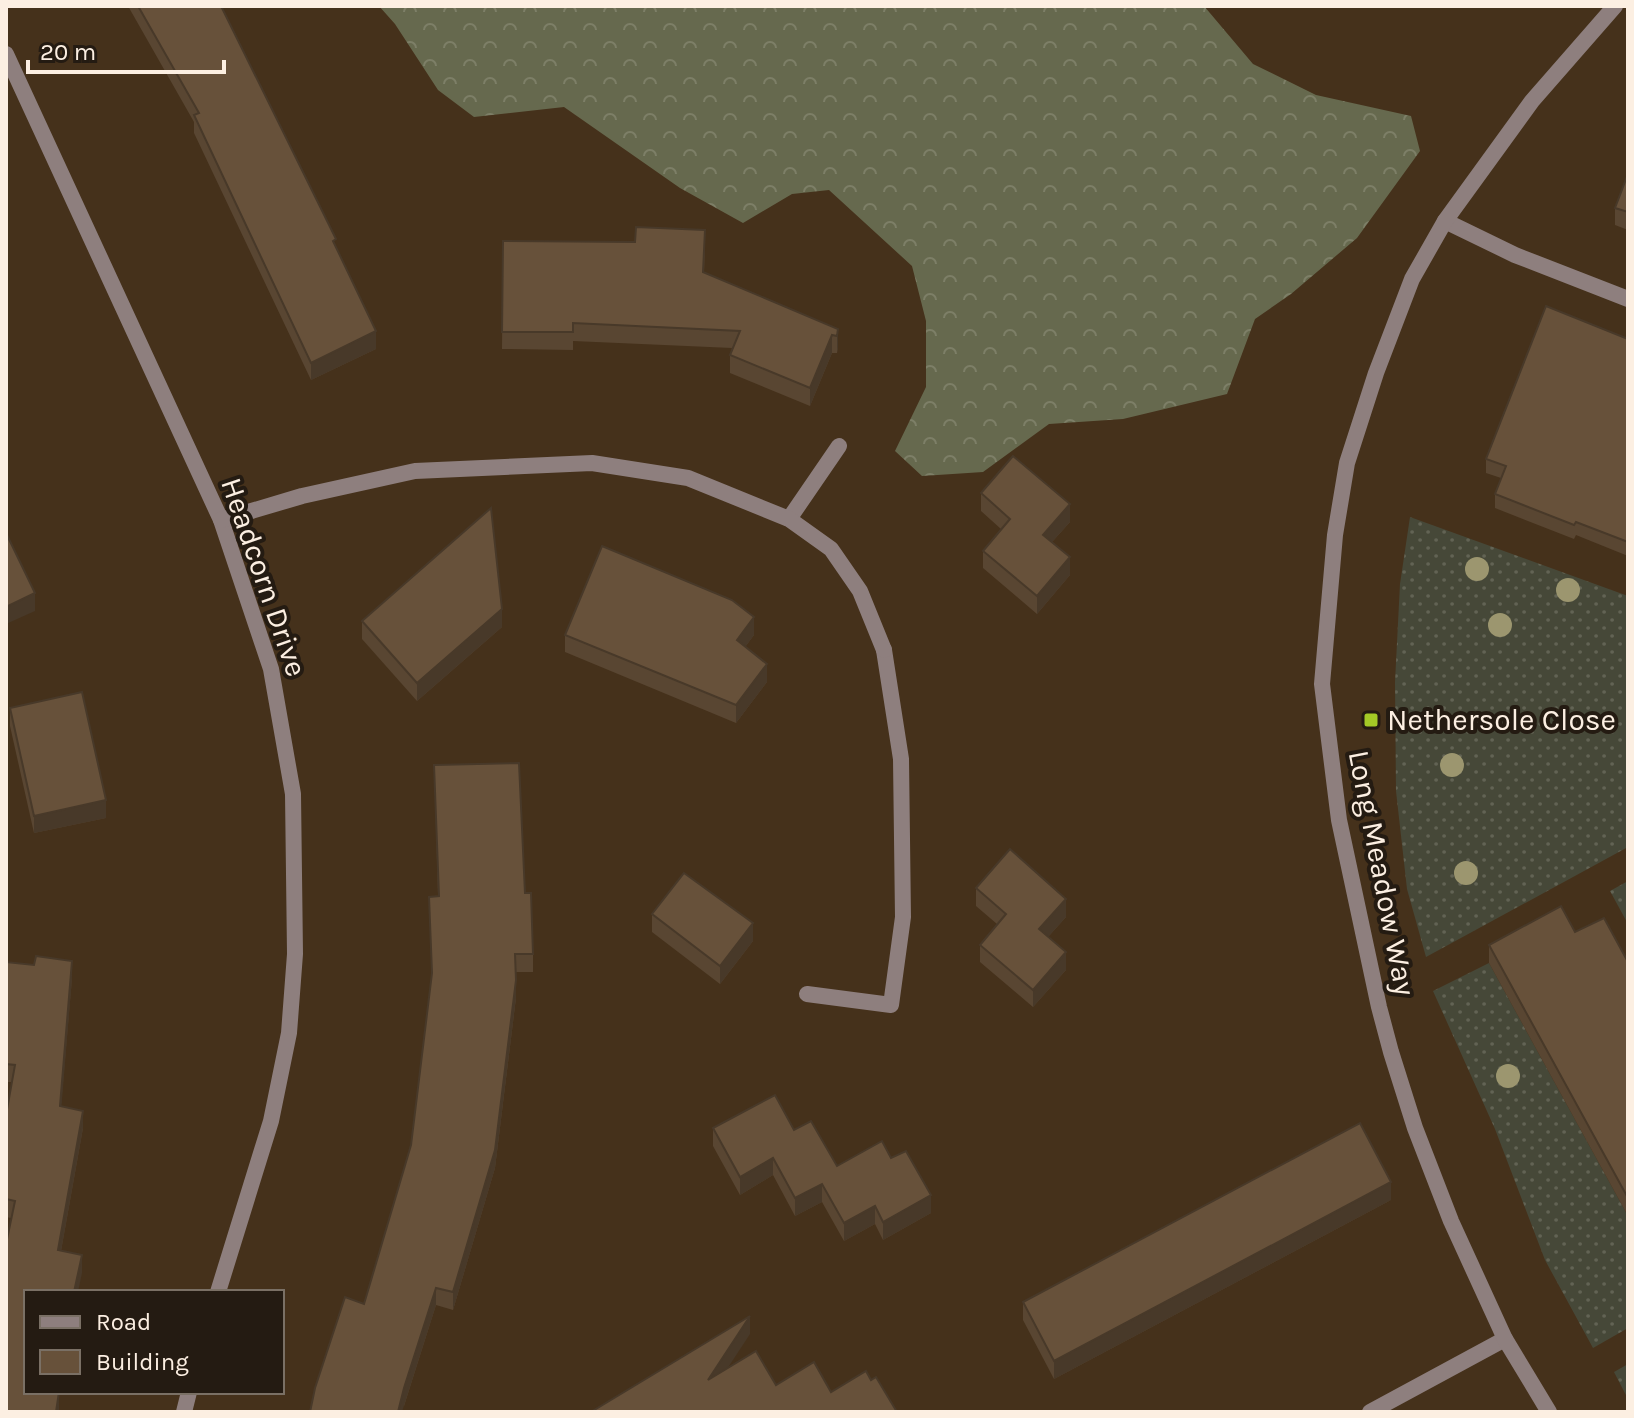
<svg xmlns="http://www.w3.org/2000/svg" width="1634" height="1418" font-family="Karla,sans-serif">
  <defs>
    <pattern id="grass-dots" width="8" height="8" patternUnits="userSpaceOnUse" patternTransform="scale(2)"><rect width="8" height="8" fill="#464838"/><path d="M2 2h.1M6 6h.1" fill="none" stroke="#626354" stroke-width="1.8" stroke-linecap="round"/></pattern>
    <pattern id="forest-crowns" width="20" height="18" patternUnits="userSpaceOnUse" patternTransform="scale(2)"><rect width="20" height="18" fill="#66694e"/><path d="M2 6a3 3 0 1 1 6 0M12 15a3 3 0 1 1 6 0" fill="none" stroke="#7d7f67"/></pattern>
  </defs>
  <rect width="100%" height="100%" fill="#45311b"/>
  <!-- grass -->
  <g fill="url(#grass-dots)">
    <polygon points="1410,517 1628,596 1628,847 1426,957 1407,889 1396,791 1395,682 1400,584"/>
    <polygon points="1628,881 1628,924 1610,891"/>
    <polygon points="1489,963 1628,1216 1628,1328 1593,1348 1545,1260 1495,1129 1433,991"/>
    <polygon points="1628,1364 1628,1399 1614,1372"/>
  </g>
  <!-- forest -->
  <polygon fill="url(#forest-crowns)" points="379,6 1204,6 1253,64 1316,95 1411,116 1420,151 1357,238 1291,294 1255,319 1227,394 1123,419 1049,424 983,472 922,476 895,451 926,387 926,321 912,266 829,190 792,194 743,223 680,188 564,107 474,117 438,90 395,24"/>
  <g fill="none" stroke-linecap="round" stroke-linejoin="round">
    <!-- lane -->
    <polyline stroke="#8e7f7e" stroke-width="16" points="807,994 891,1005 903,917 901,759 884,650"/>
    <!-- street -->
    <g stroke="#8e7f7e" stroke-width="16">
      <polyline points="6,54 221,520 271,669 293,794 295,954 289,1033 271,1121 218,1292"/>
      <polyline points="1445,221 1515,255 1628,299"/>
      <polyline points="789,519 839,446"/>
      <polyline points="221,520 302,496 415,471 592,463 688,478 789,519 831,549 860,591 884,650"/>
      <polyline points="184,1412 189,1392"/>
      <polyline points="1370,1412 1505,1339"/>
      <polyline points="1549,1412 1505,1339 1451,1221 1415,1128 1391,1052 1379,1007 1339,820 1322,684 1335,535 1347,463 1376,373 1412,279 1445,221 1532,101 1615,6"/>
    </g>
  </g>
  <!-- trees -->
  <g fill="#9c966f">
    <circle cx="1477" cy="569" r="12"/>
    <circle cx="1568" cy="590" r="12"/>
    <circle cx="1500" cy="625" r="12"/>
    <circle cx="1452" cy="765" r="12"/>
    <circle cx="1466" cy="873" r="12"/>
    <circle cx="1508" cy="1076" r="12"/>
  </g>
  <!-- wall -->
  <g fill="#594632">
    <polygon points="128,6 221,6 336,248 376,349 311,380 194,133 194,122"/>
    <polygon points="1628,174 1628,230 1615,225 1615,208"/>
    <polygon points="503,241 705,248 704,273 838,329 838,347 837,353 832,353 810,406 730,373 730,355 732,348 573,341 573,350 502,349"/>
    <polygon points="1628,339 1628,556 1576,535 1574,539 1495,508 1495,494 1501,478 1486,473 1486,459"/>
    <polygon points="981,493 1070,522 1052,542 1070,575 1037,614 983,568 983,551 1001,529 981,511"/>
    <polygon points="362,621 502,627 417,701 362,639"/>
    <polygon points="565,635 754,635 745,647 767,682 736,723 565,652"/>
    <polygon points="10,708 106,818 34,833 10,726"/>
    <polygon points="434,765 533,954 533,972 516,972 516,998 495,1168 453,1310 436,1305 404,1406 364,1304 411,1145 432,978 429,897 438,896"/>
    <polygon points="976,888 1066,917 1048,937 1066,970 1033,1007 980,962 980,945 997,924 976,906"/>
    <polygon points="652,914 753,941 720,984 652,932"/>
    <polygon points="1575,932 1628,962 1628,1216 1489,963 1489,945"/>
    <polygon points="6,962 72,978 61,1106 83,1128 61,1251 82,1273 26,1292 59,1407 59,1412 6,1412 11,1218 6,1217 6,1115 12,1082 6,1082"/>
    <polygon points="713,1128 794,1130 837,1166 891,1158 931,1213 883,1240 875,1224 844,1241 822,1202 795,1216 773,1175 740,1195 713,1146"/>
    <polygon points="1391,1200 1054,1379 1023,1320 1023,1302"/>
  </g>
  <!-- shaded-wall -->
  <g fill="#483929">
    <polygon points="838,329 838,347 837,353 837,336"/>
    <polygon points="376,331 376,349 311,380 311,363"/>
    <polygon points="832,335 832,353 810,406 810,388"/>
    <polygon points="1070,504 1070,522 1043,552 1043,535"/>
    <polygon points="1070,557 1070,575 1037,614 1037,596"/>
    <polygon points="35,593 35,611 6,624 6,607"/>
    <polygon points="502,609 502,627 417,701 417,683"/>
    <polygon points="754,617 754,635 737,658 737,640"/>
    <polygon points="767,664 767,682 736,723 736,705"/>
    <polygon points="106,800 106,818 34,833 34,816"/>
    <polygon points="1066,899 1066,917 1039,947 1039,929"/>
    <polygon points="753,923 753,941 720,984 720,966"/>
    <polygon points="1066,952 1066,970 1033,1007 1033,990"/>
    <polygon points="72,961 72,978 60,1124 60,1106"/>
    <polygon points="516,980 516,998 495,1168 453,1310 453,1292"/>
    <polygon points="83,1111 83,1128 58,1268 58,1250"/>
    <polygon points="773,1158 773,1175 740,1195 740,1177"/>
    <polygon points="1391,1182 1391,1200 1054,1379 1054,1361"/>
    <polygon points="822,1184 822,1202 795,1216 795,1198"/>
    <polygon points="931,1195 931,1213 883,1240 883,1222"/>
    <polygon points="875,1206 875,1224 844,1241 844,1223"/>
    <polygon points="82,1255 82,1273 78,1292 74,1292"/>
    <polygon points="436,1288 436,1305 402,1412 398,1412 404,1388"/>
    <polygon points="750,1316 750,1334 708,1398 708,1380"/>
    <polygon points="59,1392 59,1412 56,1412"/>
  </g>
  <!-- building -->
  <g fill="#67513a" stroke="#483929" stroke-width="2">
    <polygon points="138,6 221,6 336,239 333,241 376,331 311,363 194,115 199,113"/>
    <polygon points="1628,174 1628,212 1615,208"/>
    <polygon points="636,227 705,230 703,272 838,329 837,336 832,335 810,388 730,355 740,331 573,323 573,332 502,332 503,241 635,242"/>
    <polygon points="1546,306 1628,339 1628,542 1576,522 1574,525 1495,494 1506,466 1486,459"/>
    <polygon points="1013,456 1070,504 1043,535 1070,557 1037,596 983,551 1010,519 981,493"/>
    <polygon points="491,508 502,609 417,683 362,621"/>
    <polygon points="6,533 35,593 6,607"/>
    <polygon points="602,546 732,600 754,617 737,640 767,664 736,705 565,635"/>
    <polygon points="82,692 106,800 34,816 10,708"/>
    <polygon points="519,763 525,893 531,893 533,954 515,954 516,980 495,1150 453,1292 436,1288 404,1388 398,1412 310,1412 315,1388 345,1297 364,1304 411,1145 432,973 429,897 439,896 434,765"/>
    <polygon points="1010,849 1066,899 1039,929 1066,952 1033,990 980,945 1006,914 976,888"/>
    <polygon points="684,873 753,923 720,966 652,914"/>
    <polygon points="1561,906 1575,932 1604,918 1628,962 1628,1198 1489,945"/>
    <polygon points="36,956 72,961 60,1106 83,1111 58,1250 82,1255 74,1292 26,1292 26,1392 59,1392 56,1412 6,1412 6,1244 15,1201 6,1199 6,1115 15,1065 6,1064 6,962 34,965"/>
    <polygon points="775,1095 794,1130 811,1121 837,1166 882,1141 891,1158 906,1151 931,1195 883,1222 875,1206 844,1223 822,1184 795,1198 773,1158 740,1177 713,1128"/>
    <polygon points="1360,1123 1391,1182 1054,1361 1023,1302"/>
    <polygon points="750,1316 708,1380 756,1351 776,1385 814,1362 831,1392 866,1371 871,1380 876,1377 897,1412 591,1412"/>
  </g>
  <!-- markers -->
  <rect fill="#a3c926" stroke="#241b12" stroke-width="3" x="1363" y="712" width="16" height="16" rx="4"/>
  <g text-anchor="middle" stroke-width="8" stroke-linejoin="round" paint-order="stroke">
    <!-- street labels -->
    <g font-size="30" fill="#fcefe2" stroke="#241b12">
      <text transform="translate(264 577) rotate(71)" y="10">Headcorn Drive</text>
      <text transform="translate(1382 873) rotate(79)" y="10">Long Meadow Way</text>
    </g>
    <!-- poi labels -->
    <g font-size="30" fill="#fcefe2" stroke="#241b12" text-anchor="start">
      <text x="1387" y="730">Nethersole Close</text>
    </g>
  </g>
  <!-- border -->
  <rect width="1634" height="1418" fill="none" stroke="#fcefe2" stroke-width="16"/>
  <!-- legend -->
  <rect x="24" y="1290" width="260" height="104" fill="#241b12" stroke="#7a7065" stroke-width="2"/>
  <rect x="40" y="1316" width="40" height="12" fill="#8e7f7e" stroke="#7a7065" stroke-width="2"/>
  <text x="96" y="1330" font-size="24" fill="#fcefe2">Road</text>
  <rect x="40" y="1350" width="40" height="24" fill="#67513a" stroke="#7a7065" stroke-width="2"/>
  <text x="96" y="1370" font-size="24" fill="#fcefe2">Building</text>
  <!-- scale -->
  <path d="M28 60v12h196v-12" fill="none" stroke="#fcefe2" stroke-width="4"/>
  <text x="40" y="60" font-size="24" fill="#fcefe2" stroke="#241b12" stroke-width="6" paint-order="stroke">20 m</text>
</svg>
